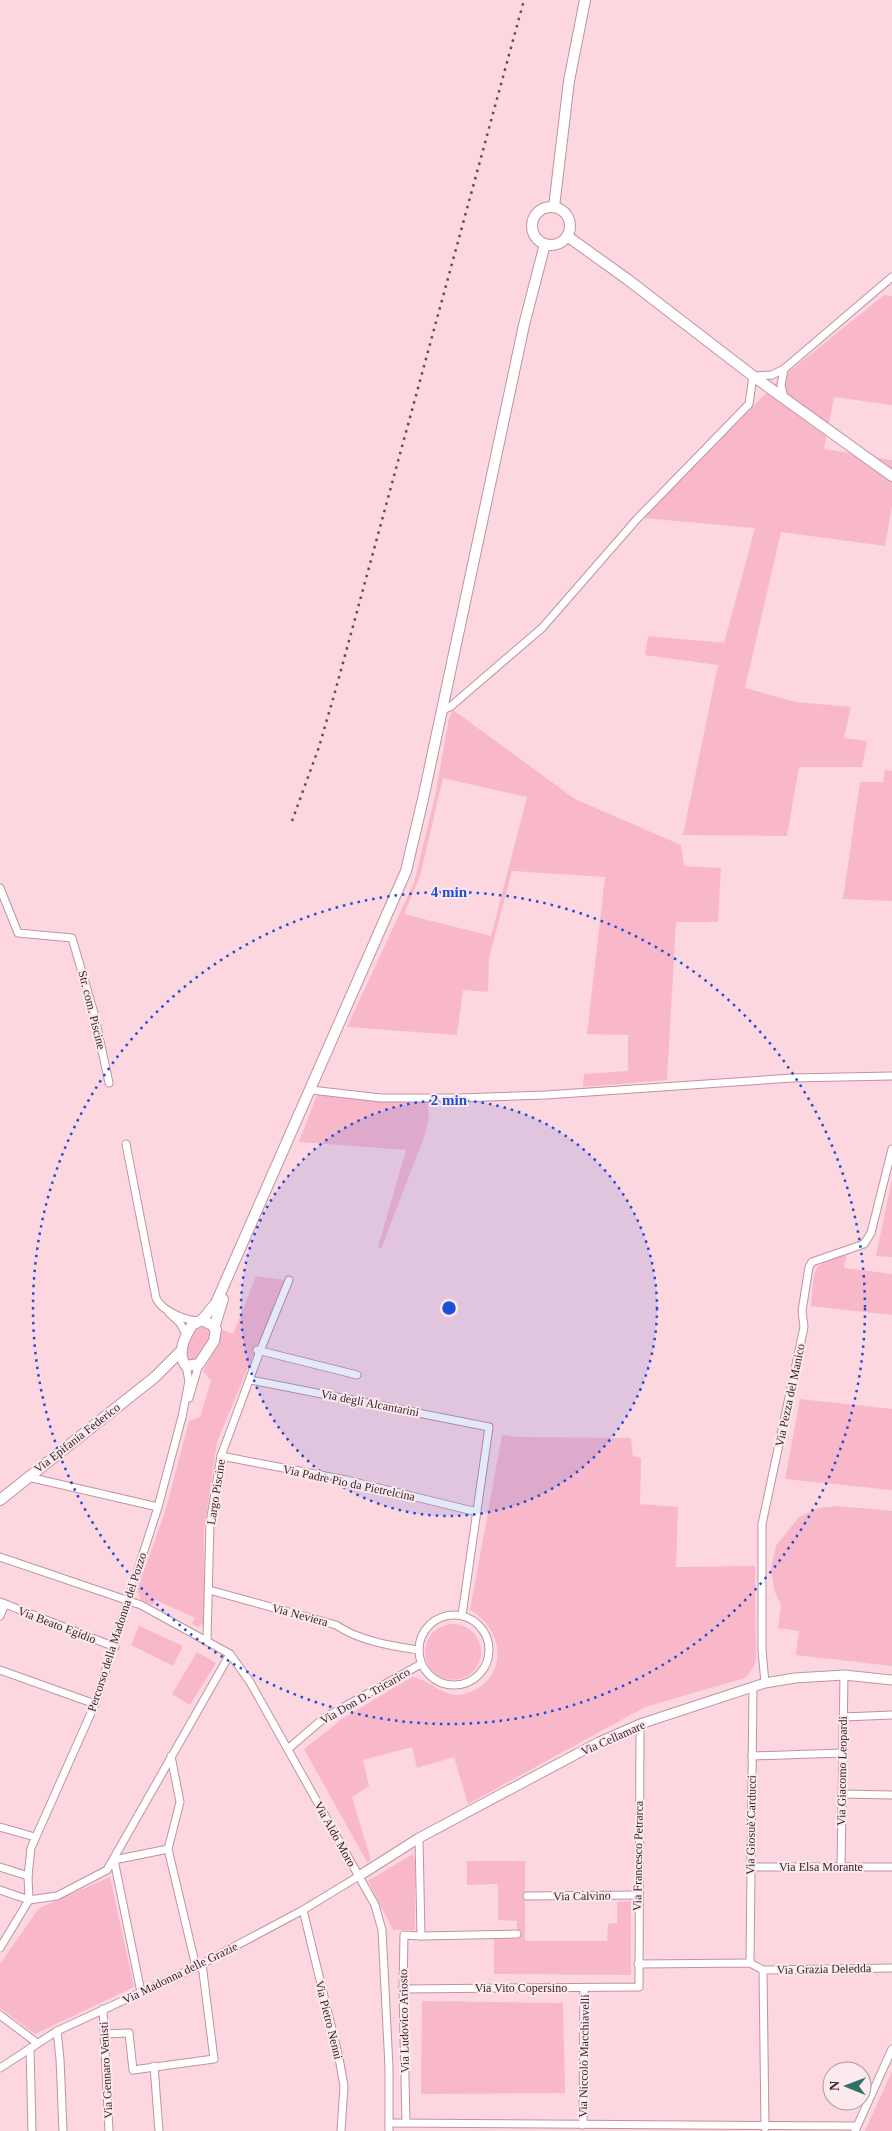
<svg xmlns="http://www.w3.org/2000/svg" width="892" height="2131" font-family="Georgia,serif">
  <rect width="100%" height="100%" fill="#fcd7e0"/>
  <!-- green -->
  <g fill="#f9b8ca" fill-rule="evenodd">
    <polygon points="884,295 892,296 892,405 834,397 824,449 892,460 892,506 885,546 781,532 745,688 796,702 851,707 844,738 867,741 862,767 799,767 787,836 683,835 718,665 645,655 648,636 724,643 755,528 643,518 780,379"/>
    <path d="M453,710L575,799L681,845L684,866L721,868L718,922H676L667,1080L583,1087L584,1074L628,1071V1035L587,1034L605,877L512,871L489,958L488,992L463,990L457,1035L347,1027L414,883L436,792L449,718ZM443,778L527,797L491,936L404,914L420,876Z"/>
    <polygon points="885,770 892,771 892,901 843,899 860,782 883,782"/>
    <polygon points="318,1092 427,1100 429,1119 424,1137 381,1249 378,1247 406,1150 299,1142"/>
    <polygon points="892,1179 892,1257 876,1256 890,1188"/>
    <path d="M847,1253L844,1268L892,1274V1315L811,1306C815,1268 808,1266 847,1253Z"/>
    <polygon points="256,1276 285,1280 217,1442 204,1531 204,1623 198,1627 192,1624 195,1618 156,1600 153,1605 141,1600 137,1590 165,1512 189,1421 200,1417 211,1381 203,1371 219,1343 220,1329 233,1334"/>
    <polygon points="201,1324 210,1328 211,1337 196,1361 189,1361 184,1354 196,1326"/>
    <polygon points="800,1399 892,1409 892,1490 785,1479"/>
    <path d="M502,1435L521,1437L631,1438L633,1456L641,1458L640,1504L678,1507L676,1567L755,1566L756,1660L752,1670L745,1678L645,1707L468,1804L454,1757L417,1768L412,1747L363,1760L369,1786L352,1797L371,1860L367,1862L304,1749L342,1719L412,1677C432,1680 445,1701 468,1693C510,1677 504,1629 470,1610Z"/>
    <polygon points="838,1506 892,1511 892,1666 796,1655 799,1631 778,1628 781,1605 774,1590 771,1567 776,1546 799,1517 818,1508"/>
    <circle cx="453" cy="1652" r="28"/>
    <polygon points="139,1626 183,1646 173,1666 131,1645"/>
    <polygon points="197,1652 216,1663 190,1705 172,1694"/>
    <polygon points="413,1854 415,1860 415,1930 393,1930 368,1881"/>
    <polygon points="467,1861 525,1861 525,1941 607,1941 608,1924 617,1923 617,1902 631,1901 631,1975 494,1974 494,1939 517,1939 517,1921 498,1920 498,1884 467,1885"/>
    <polygon points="110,1877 134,1987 35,2034 0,2008 0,1964 39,1908"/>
    <polygon points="422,2001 563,2003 565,2093 421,2094"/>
    <polygon points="892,2071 892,2131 865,2131"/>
  </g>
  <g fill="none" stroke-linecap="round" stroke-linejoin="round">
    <!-- minor casing -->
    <g stroke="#bf94a0" stroke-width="9">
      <g id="minor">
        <polyline points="784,369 781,385 784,398"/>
        <polyline points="442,710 450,707 542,628 637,519 749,404 753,376 772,375 784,369 892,277"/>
        <polyline points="0,888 18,933 72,938 94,1013 109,1083"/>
        <polyline points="311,1090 381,1098 459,1098 546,1095 792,1078 892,1076"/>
        <path d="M126,1144L156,1298C162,1311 182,1319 197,1321"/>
        <polyline points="169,1313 180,1323 187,1336"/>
        <polyline points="257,1350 357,1375"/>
        <polyline points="251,1380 489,1427 462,1615"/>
        <polyline points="189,1398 199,1364"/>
        <polyline points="221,1456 346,1480 477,1512"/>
        <polyline points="28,1477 158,1507"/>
        <polyline points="0,1557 141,1605 230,1654 250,1682 375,1905 382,1930 389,2067 389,2131"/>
        <path d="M209,1590L336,1625C359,1641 392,1646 418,1650"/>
        <polyline points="0,1602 115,1647"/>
        <circle cx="454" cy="1650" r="35"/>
        <polyline points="0,1616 5,1604"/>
        <polyline points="207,1640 210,1523 221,1456 260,1351 289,1280"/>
        <polyline points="0,1670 95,1704"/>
        <polyline points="765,1683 762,1650 762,1524 804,1327 802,1311 809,1267 812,1262 864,1244 871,1233 892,1149"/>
        <polyline points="843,1717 892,1715"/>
        <polyline points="288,1749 324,1718 421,1664"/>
        <polyline points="171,1756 180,1802 168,1849 196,1967"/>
        <polyline points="752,1756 843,1753"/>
        <polyline points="842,1794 892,1795"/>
        <polyline points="0,1827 35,1837"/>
        <polyline points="419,1838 421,1936 517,1934"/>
        <polyline points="0,1867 28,1876"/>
        <polyline points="750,1867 892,1867"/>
        <polyline points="841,1867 844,1675"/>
        <polyline points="0,1890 29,1900 57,1896 107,1870 230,1654"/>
        <polyline points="527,1896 638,1895"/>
        <polyline points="29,1900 28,1876 31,1848 95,1704 158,1507 182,1417 189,1381 186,1366"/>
        <polyline points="303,1910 339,2058 344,2086 341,2131"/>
        <polyline points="0,1948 29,1900"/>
        <polyline points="750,1963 753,1687"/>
        <polyline points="638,1964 750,1963 763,1970 892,1968"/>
        <polyline points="763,1970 765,2128"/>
        <polyline points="403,1989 639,1987 640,1724"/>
        <polyline points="141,1992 114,1860 168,1849"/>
        <polyline points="103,2009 109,2131"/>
        <polyline points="0,2015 37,2043"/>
        <polyline points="57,2031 60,2059 63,2131"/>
        <polyline points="104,2034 129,2033 133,2070 214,2059 202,1964"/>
        <polyline points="30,2048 32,2131"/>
        <polyline points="154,2066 159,2131"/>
        <polyline points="0,2068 57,2031 196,1967 303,1910 359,1876"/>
        <polyline points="389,2123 857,2126"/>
        <polyline points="406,2123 403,1989 404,1935 421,1936"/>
        <polyline points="583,2125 584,1988"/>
        <polyline points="855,2131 892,2049"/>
      </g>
    </g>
    <!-- tertiary casing -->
    <g stroke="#bf94a0" stroke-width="11">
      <polyline id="tertiary" points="359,1876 419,1838 599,1742 640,1724 765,1683 795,1678 844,1675 892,1680"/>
    </g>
    <!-- secondary casing -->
    <g stroke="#bf94a0" stroke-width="12">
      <g id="secondary">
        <circle cx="551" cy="226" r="19"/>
        <polyline points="554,207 569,81 585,0"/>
        <polyline points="567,236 627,279 753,376 892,476"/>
        <polyline points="202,1320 216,1303 406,871 423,799 524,325 545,244"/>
        <path d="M202,1320L212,1325L216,1329L214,1341L199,1364L186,1366C176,1353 185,1337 192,1325Z"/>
        <polyline points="214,1328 223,1299"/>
        <polyline points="0,1500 155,1377 181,1351"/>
      </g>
    </g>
    <!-- minor -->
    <use href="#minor" stroke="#fff" stroke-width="7"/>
    <!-- tertiary -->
    <use href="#tertiary" stroke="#fff" stroke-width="9"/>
    <!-- secondary -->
    <use href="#secondary" stroke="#fff" stroke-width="10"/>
    <!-- rail -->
    <polyline stroke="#634d53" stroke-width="2.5" stroke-dasharray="2.5 5" stroke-linecap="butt" points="292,821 319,747 335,692 524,0"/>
  </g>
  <!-- distance rings -->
  <circle cx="449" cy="1308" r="208" fill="#1d4ed8" fill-opacity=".12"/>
  <g fill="none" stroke="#1d4ed8" stroke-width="2.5" stroke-dasharray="2.5 5">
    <circle cx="449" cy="1308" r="208"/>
    <circle cx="449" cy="1308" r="416"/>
  </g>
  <g text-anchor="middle" stroke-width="4" stroke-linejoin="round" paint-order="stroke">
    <!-- street labels -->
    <g font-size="12" fill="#37252a" stroke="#fce9ee">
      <text transform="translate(92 1010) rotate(76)" y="4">Str. com. Piscine</text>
      <text transform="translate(790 1395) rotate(-78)" y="4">Via Pezza del Manico</text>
      <text transform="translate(370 1403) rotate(11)" y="4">Via degli Alcantarini</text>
      <text transform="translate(77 1438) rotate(-38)" y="4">Via Epifania Federico</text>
      <text transform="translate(349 1483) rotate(12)" y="4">Via Padre Pio da Pietrelcina</text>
      <text transform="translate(216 1492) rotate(-81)" y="4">Largo Piscine</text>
      <text transform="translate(300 1615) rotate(15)" y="4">Via Neviera</text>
      <text transform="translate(57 1625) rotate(21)" y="4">Via Beato Egidio</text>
      <text transform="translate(117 1632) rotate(-72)" y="4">Percorso della Madonna del Pozzo</text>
      <text transform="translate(365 1696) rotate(-30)" y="4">Via Don D. Tricarico</text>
      <text transform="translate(613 1738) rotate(-24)" y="4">Via Cellamare</text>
      <text transform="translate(842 1771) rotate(-89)" y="4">Via Giacomo Leopardi</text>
      <text transform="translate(751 1825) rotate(-89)" y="4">Via Giosuè Carducci</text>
      <text transform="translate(335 1834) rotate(61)" y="4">Via Aldo Moro</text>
      <text transform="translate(638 1856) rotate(-89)" y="4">Via Francesco Petrarca</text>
      <text x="821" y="1871">Via Elsa Morante</text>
      <text transform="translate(582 1896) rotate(-1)" y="4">Via Calvino</text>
      <text transform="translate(824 1969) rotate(-1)" y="4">Via Grazia Deledda</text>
      <text transform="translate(180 1973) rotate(-26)" y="4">Via Madonna delle Grazie</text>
      <text x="521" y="1992">Via Vito Copersino</text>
      <text transform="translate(329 2020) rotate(76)" y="4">Via Pietro Nenni</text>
      <text transform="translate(404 2021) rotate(-91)" y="4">Via Ludovico Ariosto</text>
      <text transform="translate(584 2056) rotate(-89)" y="4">Via Niccolò Macchiavelli</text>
      <text transform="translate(106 2070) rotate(-93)" y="4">Via Gennaro Venisti</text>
    </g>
  </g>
  <circle cx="449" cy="1308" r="8" fill="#1d4ed8" stroke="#fce9ee" stroke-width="2.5"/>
  <g font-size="15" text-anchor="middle" font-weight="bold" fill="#1d4ed8" stroke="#fce9ee" stroke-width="4" stroke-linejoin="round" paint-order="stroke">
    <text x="449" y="897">4 min</text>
    <text x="449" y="1105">2 min</text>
  </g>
  <!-- north arrow -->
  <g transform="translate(847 2086) rotate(271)"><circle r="24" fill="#fce9ee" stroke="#ad9ba0"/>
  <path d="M0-4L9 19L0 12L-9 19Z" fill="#2c7266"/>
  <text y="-8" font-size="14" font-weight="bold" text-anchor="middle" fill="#37252a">N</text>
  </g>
</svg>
